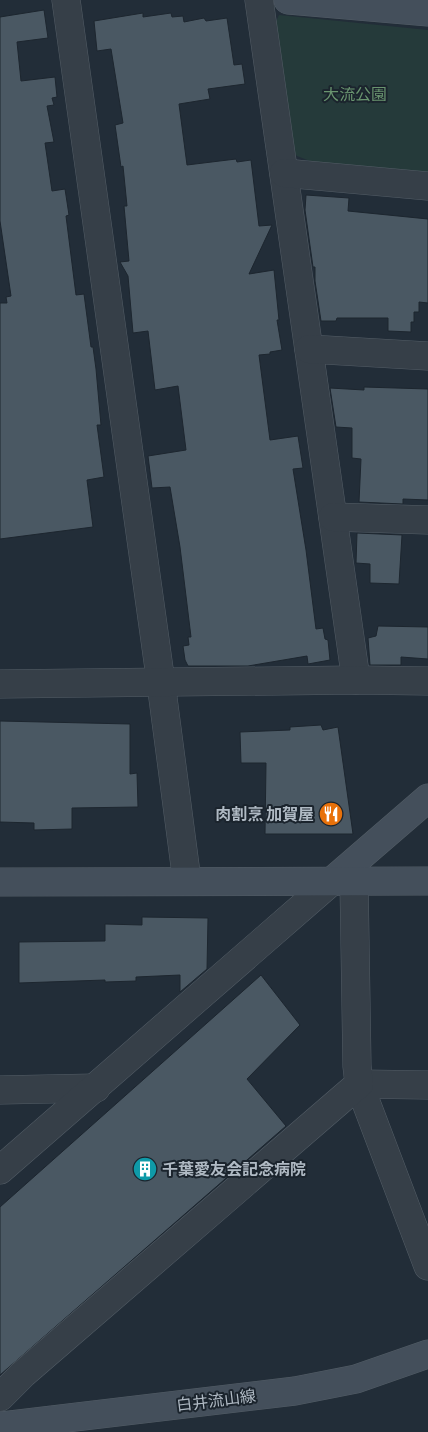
<svg xmlns="http://www.w3.org/2000/svg" width="428" height="1432" font-family="'Sofia Sans Condensed','Noto Sans JP',sans-serif">
  <rect width="100%" height="100%" fill="#222d38"/>
  <!-- green -->
  <polygon fill="#253a3a" points="279,15 428,30 428,172 315,163 297,156 293,151 272,30"/>
  <!-- building -->
  <g fill="#4a5863" stroke="#1d262f">
    <polygon points="44,10 48,38 17,42 21,81 55,77 57,97 52,98 54,105 47,106 54,142 45,143 52,191 65,189 69,215 66,216 76,295 84,294 91,347 93,347 96,369 101,425 97,425 104,477 87,480 93,527 0,539 0,303 7,303 6,297 11,296 0,221 0,17"/>
    <polygon points="143,13 143,17 171,13 172,17 183,16 184,22 204,18 206,21 227,18 234,65 242,64 245,84 208,89 210,99 179,104 187,165 236,159 237,162 251,160 259,226 272,225 249,274 274,270 279,320 277,320 282,350 270,352 270,354 259,355 270,440 298,436 303,468 293,469 306,550 316,629 323,628 325,639 328,640 330,660 308,664 307,656 248,666 188,666 185,660 183,646 189,645 188,637 191,637 180,547 170,487 152,488 148,456 186,450 178,386 155,390 148,331 133,333 128,276 120,262 129,261 124,206 127,206 123,166 121,167 115,125 123,123 111,49 97,51 94,21"/>
    <polygon points="306,195 349,198 348,211 428,219 428,303 419,302 419,312 414,312 414,322 411,322 411,332 388,331 388,318 337,318 336,321 321,321 315,281 315,267 313,267 305,210"/>
    <polygon points="364,387 428,389 428,500 403,499 403,504 359,502 361,459 352,458 352,428 336,427 330,388 364,390"/>
    <polygon points="357,533 402,535 399,584 370,583 370,564 356,563"/>
    <polygon points="378,626 428,627 428,659 401,657 401,665 370,665 368,638 376,636"/>
    <polygon points="0,721 130,724 130,774 137,773 138,807 72,808 72,829 34,830 34,823 0,822"/>
    <polygon points="321,725 323,730 338,727 353,834 265,834 266,763 241,763 240,732 290,730 290,727"/>
    <polygon points="142,917 208,918 207,969 180,992 180,975 136,977 136,981 105,982 105,980 19,983 19,942 105,941 105,924 142,925"/>
    <polygon points="261,975 300,1025 247,1079 286,1126 0,1375 0,1207"/>
  </g>
  <g fill="none" stroke-linecap="round" stroke-linejoin="round">
    <!-- street casing -->
    <g stroke="#535d66" stroke-width="29">
      <g id="street">
        <polyline points="66,0 161,683 187,881"/>
        <polyline points="259,0 356,680"/>
        <polyline points="284,173 428,186"/>
        <polyline points="309,349 428,356"/>
        <polyline points="333,517 428,520"/>
        <polyline points="0,684 356,680 428,681"/>
        <polyline points="428,1085 359,1084 428,1266"/>
        <polyline points="0,1090 96,1088"/>
        <polyline points="0,1170 332,881"/>
        <polyline points="0,1397 23,1374 359,1084 357,1066 354,881"/>
      </g>
    </g>
    <!-- secondary casing -->
    <g stroke="#535d66" stroke-width="29">
      <g id="secondary">
        <polyline points="288,0 428,12"/>
        <polyline points="332,881 428,798"/>
        <polyline points="0,882 428,881"/>
        <polyline points="0,1426 295,1391 356,1379 428,1354"/>
      </g>
    </g>
    <!-- street -->
    <use href="#street" stroke="#363f48" stroke-width="28"/>
    <!-- secondary -->
    <use href="#secondary" stroke="#444f5b" stroke-width="28"/>
  </g>
  <!-- icons -->
  <defs>
    <g id="restaurant-disc" transform="scale(1.25)"><circle r="9.5" fill="#e8710a" stroke="#1b242d"/><path d="M-5-6h1v4h1v-4h1v4h1v-4h1v5L-1.5 .5V6h-2V.5L-5-1ZM5-6V6H3V1.5H1.5Q1.5-4 5-6Z" fill="#fff"/></g>
    <g id="building-disc" transform="scale(1.25)"><circle r="9.5" fill="#0f9aa8" stroke="#1b242d"/><path d="M-4-6H4V6H1V3H-1V6H-4ZM-2.5-4.3h1.7v1.8h-1.7ZM.8-4.3h1.7v1.8H.8ZM-2.5-1h1.7V.8h-1.7ZM.8-1h1.7V.8H.8Z" fill="#fff"/></g>
  </defs>
  <g fill-rule="evenodd">
    <use href="#restaurant-disc" x="331" y="814"/>
    <use href="#building-disc" x="145" y="1169"/>
  </g>
  <g text-anchor="middle" stroke-width="4" stroke-linejoin="round" paint-order="stroke">
    <!-- park labels -->
    <g font-size="16" fill="#69946f" stroke="#1b242d">
      <text x="355" y="100">大流公園</text>
    </g>
    <!-- poi labels -->
    <g font-size="16" font-weight="bold" fill="#b0bac4" stroke="#1b242d" text-anchor="end">
      <text x="314" y="820">肉割烹 加賀屋</text>
      <text x="162" y="1175" text-anchor="start">千葉愛友会記念病院</text>
    </g>
    <!-- street labels -->
    <g font-size="16" fill="#b0bac4" stroke="#1b242d">
      <text transform="translate(216 1400) rotate(-7)" y="6">白井流山線</text>
    </g>
  </g>
</svg>
